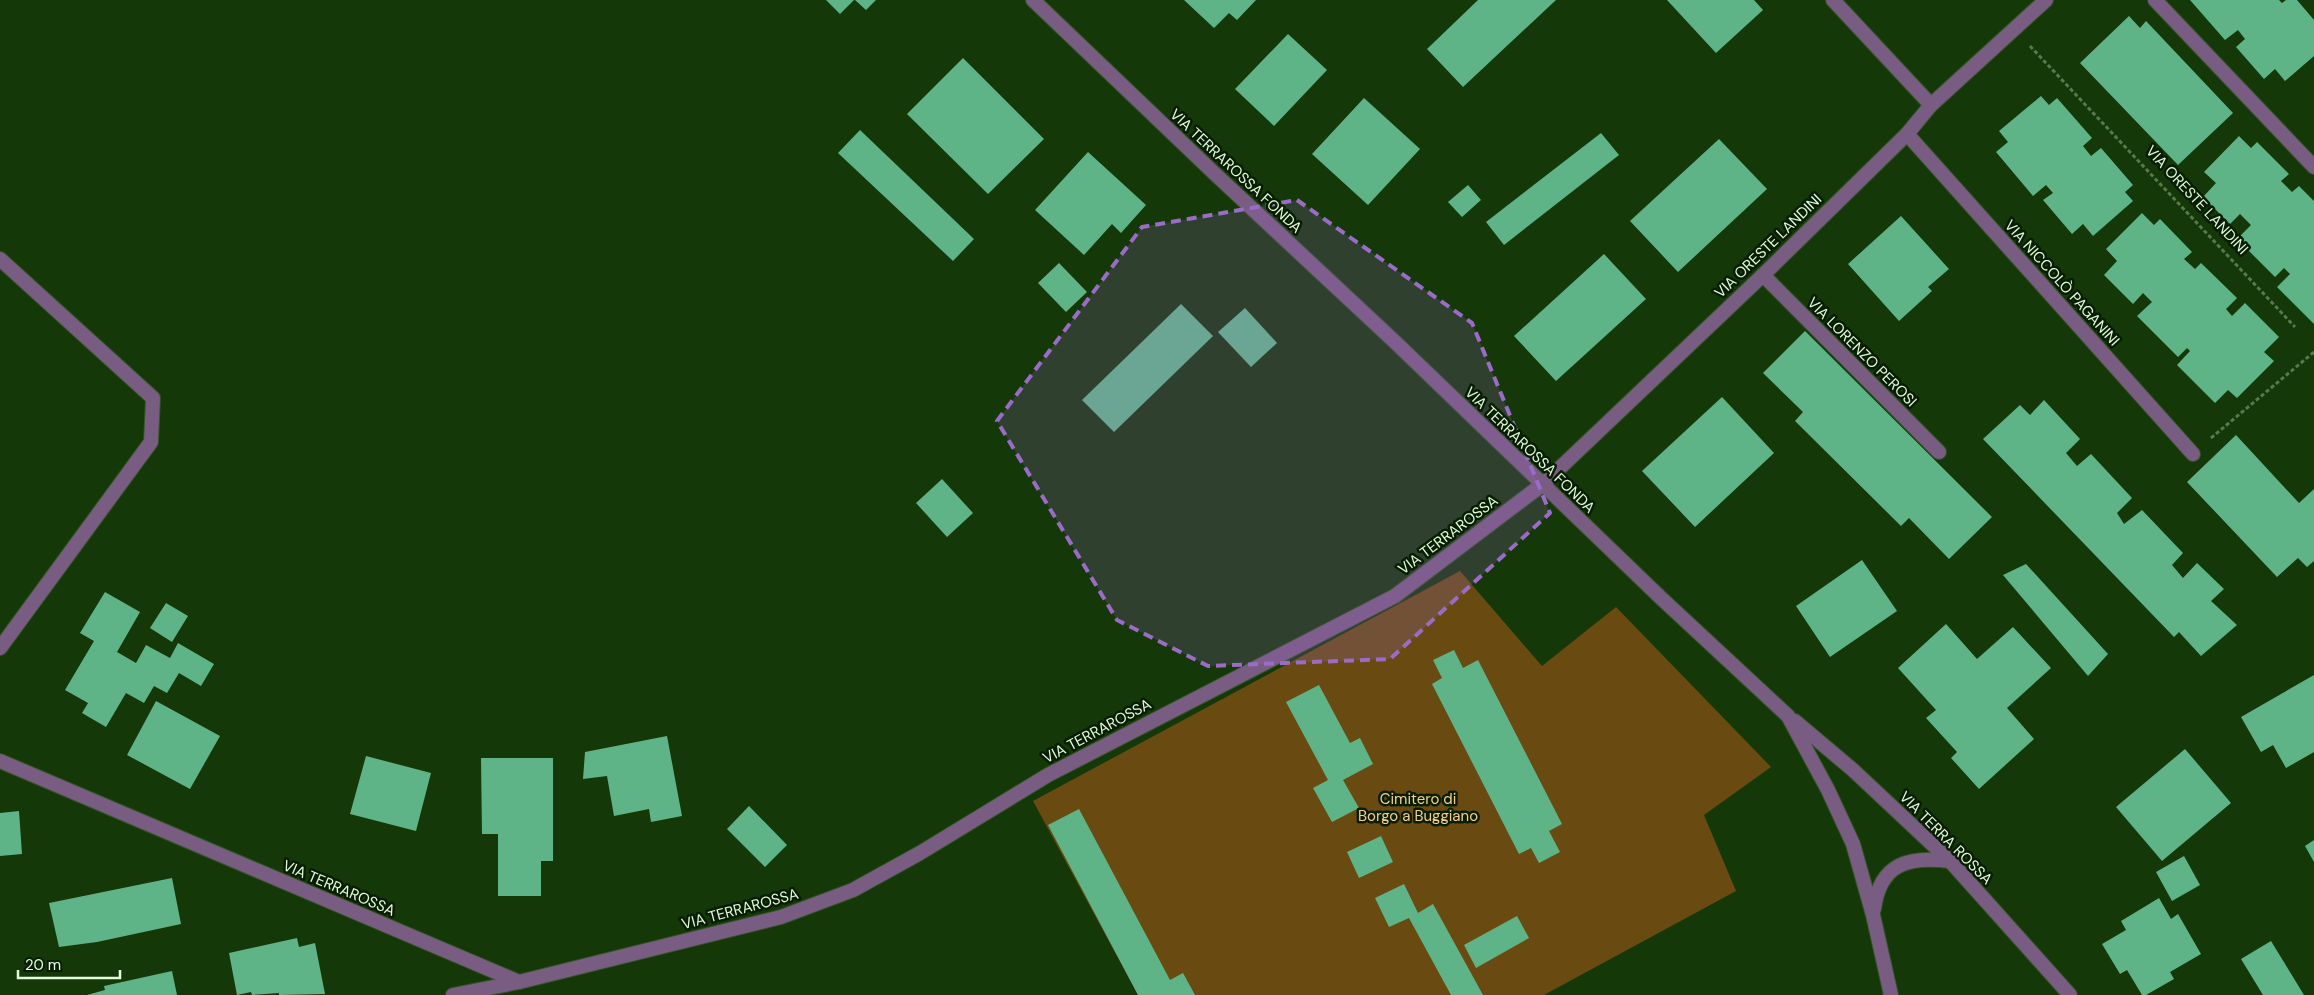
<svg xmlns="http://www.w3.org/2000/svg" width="2314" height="995" font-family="'DM Sans',sans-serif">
  <rect width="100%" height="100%" fill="#153808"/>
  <!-- green -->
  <polygon fill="#694b12" points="1460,571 1542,666 1616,607 1771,767 1704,815 1736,891 1544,995 1138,995 1033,801"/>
  <!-- building -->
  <g fill="#5fb487">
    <polygon points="826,0 854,0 840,14"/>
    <polygon points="855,0 876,0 866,10"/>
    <polygon points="1184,0 1256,0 1237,20 1229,13 1214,28"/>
    <polygon points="1478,0 1556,0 1463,87 1427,49"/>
    <polygon points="1667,0 1754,0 1763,10 1716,53"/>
    <polygon points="2190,0 2279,0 2282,3 2286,0 2297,0 2314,20 2314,56 2285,81 2275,69 2264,79 2236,47 2245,39 2238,30 2225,40"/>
    <polygon points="2129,16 2140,28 2146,21 2233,113 2178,165 2080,63"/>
    <polygon points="1288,34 1327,70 1274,126 1235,89"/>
    <polygon points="963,58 1044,139 988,194 907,114"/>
    <polygon points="2041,96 2049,105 2057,98 2092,138 2083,146 2091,156 2101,148 2133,185 2125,192 2133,201 2093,236 2083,224 2072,234 2043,200 2053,193 2046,185 2033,196 1996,152 2008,142 1999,131"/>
    <polygon points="1364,98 1420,149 1368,205 1312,154"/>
    <polygon points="860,130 974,239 953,261 838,153"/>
    <polygon points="1601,133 1619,155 1504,245 1486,222"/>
    <polygon points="2239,136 2251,148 2257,142 2289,174 2281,181 2292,192 2299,186 2314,201 2314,324 2277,287 2290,274 2284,268 2275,277 2237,239 2251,225 2240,214 2230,224 2203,197 2216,183 2204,172"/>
    <polygon points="1719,139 1767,189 1678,272 1630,221"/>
    <polygon points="1088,152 1146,205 1121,233 1112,224 1084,255 1035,210"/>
    <polygon points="1468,185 1481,200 1462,217 1448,202"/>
    <polygon points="2142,213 2154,225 2160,219 2192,252 2184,259 2195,269 2201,263 2237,298 2226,309 2232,316 2245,303 2279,337 2264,352 2274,361 2237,398 2228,390 2215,403 2177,365 2190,351 2187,348 2178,357 2137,316 2152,302 2143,293 2133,304 2104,275 2117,261 2106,249"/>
    <polygon points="1901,216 1949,269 1928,287 1932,291 1899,321 1848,264"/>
    <polygon points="1604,254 1646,299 1556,381 1514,336"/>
    <polygon points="1059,263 1087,292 1066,312 1038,283"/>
    <polygon points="1181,304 1213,336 1114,432 1082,400"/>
    <polygon points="1245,308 1277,343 1251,367 1218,332"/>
    <polygon points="1805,331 1992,517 1949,559 1909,518 1901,526 1795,421 1803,412 1763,373"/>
    <polygon points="1722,397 1774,453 1695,527 1642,471"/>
    <polygon points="2044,400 2080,439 2066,453 2077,466 2091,454 2132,498 2117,513 2124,524 2142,510 2183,553 2172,565 2183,578 2197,563 2224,589 2211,601 2237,625 2201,656 2179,632 2174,637 1983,439 2020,405 2030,415"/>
    <polygon points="2236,435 2299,503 2314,489 2314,561 2307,567 2298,558 2277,577 2187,482"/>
    <polygon points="942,479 973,513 947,537 916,503"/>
    <polygon points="1862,560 1897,611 1830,657 1796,606"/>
    <polygon points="2026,564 2108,654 2088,676 2003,575"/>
    <polygon points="105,592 140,612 117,652 136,663 146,645 170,658 178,643 214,664 201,686 179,673 167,693 154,686 144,703 126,693 106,727 82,713 88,703 65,690 94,641 80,633"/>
    <polygon points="166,603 188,616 172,642 150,628"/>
    <polygon points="1946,624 1977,659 2013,627 2051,668 2007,708 2034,739 1979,789 1951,758 1957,752 1926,718 1936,710 1898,668"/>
    <polygon points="1454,650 1463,668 1478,660 1562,824 1549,831 1560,852 1539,863 1531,848 1519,854 1432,684 1442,678 1433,660"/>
    <polygon points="2314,675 2314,752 2286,768 2273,745 2261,752 2241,717"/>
    <polygon points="1319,685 1350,743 1360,738 1373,764 1343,780 1359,808 1332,822 1313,788 1328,780 1286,702"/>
    <polygon points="156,701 220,736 190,789 127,755"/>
    <polygon points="667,736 682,816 651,822 649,809 614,816 607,776 583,779 585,752"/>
    <polygon points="2185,749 2231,803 2162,861 2116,807"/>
    <polygon points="366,756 431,773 416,831 350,814"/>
    <polygon points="481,758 553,758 553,861 541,861 541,896 498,896 498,834 482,834"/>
    <polygon points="749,806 787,845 765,867 727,829"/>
    <polygon points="1079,809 1170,980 1183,973 1195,995 1138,995 1048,825"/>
    <polygon points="19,811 22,854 0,856 0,813"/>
    <polygon points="1381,836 1393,862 1359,878 1347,852"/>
    <polygon points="2314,840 2314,862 2305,846"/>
    <polygon points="2184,856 2200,885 2172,901 2156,872"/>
    <polygon points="172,878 181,924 97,942 59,947 49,903"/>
    <polygon points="1404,884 1418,913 1433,904 1483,995 1451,995 1409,918 1389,927 1375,898"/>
    <polygon points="2159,898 2171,919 2178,914 2201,954 2170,972 2174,979 2146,995 2142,995 2127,970 2120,974 2102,944 2126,930 2121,921"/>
    <polygon points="1517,916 1529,938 1476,968 1464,945"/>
    <polygon points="297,938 299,947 315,943 325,994 279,995 279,993 252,995 251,992 237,995 229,953"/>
    <polygon points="2271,941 2304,995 2263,995 2241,959"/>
    <polygon points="172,971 177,995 87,995 105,990 104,986"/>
  </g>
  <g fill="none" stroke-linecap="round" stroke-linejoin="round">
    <!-- minor casing -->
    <g stroke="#325425" stroke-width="16">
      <g id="minor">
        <polyline points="1033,0 1214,173 1394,341 1661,598 1788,716 1828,790 1853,844 1873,915 1891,995"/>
        <polyline points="1833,0 1931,105"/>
        <polyline points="2155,0 2314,167"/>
        <polyline points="1907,134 2193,454"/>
        <polyline points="0,259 153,398 151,442 0,648"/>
        <polyline points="1763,275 1939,452"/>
        <polyline points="1795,721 1853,770 1950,861 2070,995"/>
        <polyline points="0,761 519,982 781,917 853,890 920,853 1048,775 1395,596 1543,484 1763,275 1907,134 1931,105 2046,0"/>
        <path d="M1874,909C1880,863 1909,856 1950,861"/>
        <polyline points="453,995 519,982"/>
      </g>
    </g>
    <!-- path -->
    <g stroke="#58794d" stroke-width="3" stroke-dasharray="4 2.5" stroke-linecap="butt">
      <polyline points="2030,46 2295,327"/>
      <polyline points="2211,438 2314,352"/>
    </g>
    <!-- minor -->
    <use href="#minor" stroke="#795c81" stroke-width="14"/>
  </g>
  <!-- marked area -->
  <path fill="#9a6bc7" fill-opacity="0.2" stroke="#9a6bc7" stroke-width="4" stroke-dasharray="10 6" stroke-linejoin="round" d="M1297,200L1472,323L1550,513L1390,659L1208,666L1117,620L997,421L1142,227Z"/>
  <g text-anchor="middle" stroke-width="5" stroke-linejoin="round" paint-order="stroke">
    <!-- street labels -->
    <g font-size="15" fill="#e2fdda" stroke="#091d04">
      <text transform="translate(1236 171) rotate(43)" y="5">VIA TERRAROSSA FONDA</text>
      <text transform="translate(2197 200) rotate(47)" y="5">VIA ORESTE LANDINI</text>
      <text transform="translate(1768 246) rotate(-44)" y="5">VIA ORESTE LANDINI</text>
      <text transform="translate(2062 283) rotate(48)" y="5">VIA NICCOLÒ PAGANINI</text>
      <text transform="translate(1862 352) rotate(45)" y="5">VIA LORENZO PEROSI</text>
      <text transform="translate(1530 450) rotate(44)" y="5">VIA TERRAROSSA FONDA</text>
      <text transform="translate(1448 535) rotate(-37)" y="5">VIA TERRAROSSA</text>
      <text transform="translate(1097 731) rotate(-28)" y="5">VIA TERRAROSSA</text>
      <text transform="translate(1946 838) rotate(45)" y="5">VIA TERRA ROSSA</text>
      <text transform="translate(339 888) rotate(23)" y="5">VIA TERRAROSSA</text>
      <text transform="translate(740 909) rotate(-15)" y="5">VIA TERRAROSSA</text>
    </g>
    <!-- park labels -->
    <g font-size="15" fill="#f7ce8b" stroke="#091d04">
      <text x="1418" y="804">Cimitero di<tspan x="1418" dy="17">Borgo a Buggiano</tspan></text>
    </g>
  </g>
  <!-- scale -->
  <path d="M18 970v8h102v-8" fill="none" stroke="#e2fdda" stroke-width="2.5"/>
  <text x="25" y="970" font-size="15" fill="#e2fdda" stroke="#091d04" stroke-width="4" paint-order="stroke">20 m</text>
</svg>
